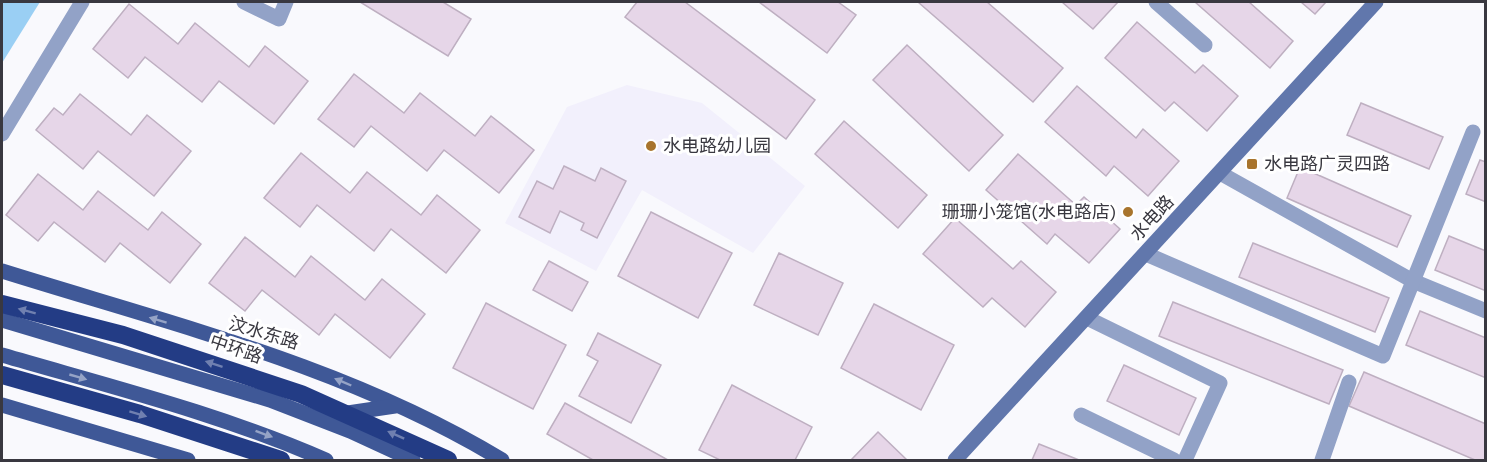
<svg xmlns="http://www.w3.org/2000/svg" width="1487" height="462" font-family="'Work Sans','Noto Sans SC',sans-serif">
  <rect width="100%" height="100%" fill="#f9f9fd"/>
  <!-- built -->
  <polygon fill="#f2f0fc" points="627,85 702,103 805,186 753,253 642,190 596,271 505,223 567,107"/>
  <!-- water -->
  <polygon fill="#9acff4" points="2,2 40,2 2,63"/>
  <!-- building -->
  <g fill="#e6d6e8" stroke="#beafc1" stroke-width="1.5">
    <polygon points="360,2 443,2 471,19 448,56"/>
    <polygon points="637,2 685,2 815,100 786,139 625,17"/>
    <polygon points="759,2 838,2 856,15 827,53"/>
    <polygon points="918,2 987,2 1063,68 1033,102"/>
    <polygon points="1062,2 1118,2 1093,29"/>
    <polygon points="1195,2 1249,2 1293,41 1270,68"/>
    <polygon points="1301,2 1326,2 1315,14"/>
    <polygon points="129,4 178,44 195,23 249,67 265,46 308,81 274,124 219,81 202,102 145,57 128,78 93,49"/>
    <polygon points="1137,22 1195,73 1203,65 1238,96 1207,131 1174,102 1165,111 1105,58"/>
    <polygon points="907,45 1003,135 969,171 873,80"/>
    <polygon points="354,74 404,113 420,93 475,136 491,116 534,150 499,193 444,150 427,171 371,126 354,147 318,119"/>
    <polygon points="1077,86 1136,138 1143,129 1179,161 1148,196 1114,166 1106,176 1045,122"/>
    <polygon points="80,94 131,135 147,115 191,151 154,196 98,151 83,169 36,130 54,108 63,115"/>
    <polygon points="1361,103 1443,137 1429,169 1347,135"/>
    <polygon points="844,121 927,195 898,228 815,154"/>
    <polygon points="301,153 350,193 367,172 421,215 437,195 480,230 446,273 391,229 374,251 317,205 300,227 264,198"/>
    <polygon points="1018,154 1076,205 1084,197 1120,229 1089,263 1055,234 1047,244 986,190"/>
    <polygon points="1480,160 1486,162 1486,202 1466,194"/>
    <polygon points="564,166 595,181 601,168 626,181 597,238 581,230 584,223 560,211 550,233 519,217 537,181 553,189"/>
    <polygon points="1300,167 1411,216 1397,247 1287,198"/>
    <polygon points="38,174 83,210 98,191 148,230 162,212 201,244 170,283 120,243 105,262 54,222 38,241 6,215"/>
    <polygon points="651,212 732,253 698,318 618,276"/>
    <polygon points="955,218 1013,269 1021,261 1056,292 1025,327 992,298 983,307 923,254"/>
    <polygon points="1449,236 1486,251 1486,291 1435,270"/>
    <polygon points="245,237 295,277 311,256 365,300 382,279 425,314 390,358 335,314 319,335 262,290 245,311 209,283"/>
    <polygon points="1253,243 1389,298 1375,332 1239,277"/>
    <polygon points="779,253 843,283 818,335 754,305"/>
    <polygon points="549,261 588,282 572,311 533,290"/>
    <polygon points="1173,302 1343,370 1329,404 1159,336"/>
    <polygon points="486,303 566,345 533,409 453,368"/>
    <polygon points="874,304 954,345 921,410 841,368"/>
    <polygon points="1420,311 1486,338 1486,378 1406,345"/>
    <polygon points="598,333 661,365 631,423 579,396 598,361 587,355"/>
    <polygon points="1124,365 1196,398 1179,435 1107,401"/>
    <polygon points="1364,372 1486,424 1486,460 1475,460 1349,406"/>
    <polygon points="732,385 812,427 795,460 720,460 699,450"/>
    <polygon points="565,403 668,460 593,460 547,434"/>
    <polygon points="878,432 907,460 851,460"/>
    <polygon points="1039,444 1079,460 1032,460"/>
  </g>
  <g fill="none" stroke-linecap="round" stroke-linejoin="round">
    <!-- street -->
    <g stroke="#92a2c7" stroke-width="15">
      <polyline points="244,2 279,19 286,2"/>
      <polyline points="1156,2 1205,45"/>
      <polyline points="2,134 82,2"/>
      <polyline points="1220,173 1413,281 1486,311"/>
      <polyline points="1146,254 1383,356 1473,132"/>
      <polyline points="1087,318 1220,383 1185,460"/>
      <polyline points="1081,415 1174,460"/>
      <polyline points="1322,460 1349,382"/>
    </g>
    <!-- secondary -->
    <polyline stroke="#6177ac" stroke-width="15" points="955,460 1376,2"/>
    <!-- primary -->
    <g stroke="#3f5897" stroke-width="15">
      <path d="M2,271C171,324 349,367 502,460"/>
      <polyline points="2,320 270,400 350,431 413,460"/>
      <path d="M2,355C112,387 221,414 326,460"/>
      <polyline points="2,405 188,460"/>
      <polyline points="341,414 395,406"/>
    </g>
    <!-- highway -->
    <polyline stroke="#233c85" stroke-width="18" points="2,375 140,414 281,460"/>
    <!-- highway-bridge -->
    <polyline stroke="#233c85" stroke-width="18" points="2,304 123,335 301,394 448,460"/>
  </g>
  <!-- one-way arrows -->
  <defs><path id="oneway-solid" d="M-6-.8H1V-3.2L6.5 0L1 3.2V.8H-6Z" transform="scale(1.5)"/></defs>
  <g fill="#7080b0">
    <use href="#oneway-solid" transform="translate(27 311) rotate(-165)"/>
    <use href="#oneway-solid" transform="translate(214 364) rotate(-162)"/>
    <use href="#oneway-solid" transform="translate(138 414) rotate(17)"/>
    <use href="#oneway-solid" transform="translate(396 435) rotate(-156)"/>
  </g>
  <g fill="#95a3c6">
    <use href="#oneway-solid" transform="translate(158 320) rotate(-163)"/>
    <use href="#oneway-solid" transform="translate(78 377) rotate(16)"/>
    <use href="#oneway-solid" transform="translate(343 382) rotate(-157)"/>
    <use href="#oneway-solid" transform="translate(264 434) rotate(20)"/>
  </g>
  <!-- markers -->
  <g fill="#a8742d" stroke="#fff" stroke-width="2">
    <circle cx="651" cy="146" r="6"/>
    <rect x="1246" y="158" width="12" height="12" rx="3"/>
    <circle cx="1128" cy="212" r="6"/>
  </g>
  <g text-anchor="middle" stroke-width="6" stroke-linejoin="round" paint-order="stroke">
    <!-- poi labels -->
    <g font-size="18" fill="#393840" stroke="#fff" text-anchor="start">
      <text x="663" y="152">水电路幼儿园</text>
      <text x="1264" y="170">水电路广灵四路</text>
      <text x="1116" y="218" text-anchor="end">珊珊小笼馆(水电路店)</text>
    </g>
    <!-- street labels -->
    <g font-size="18" fill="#393840" stroke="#fff">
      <text transform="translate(1152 218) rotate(-47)" y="6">水电路</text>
      <text transform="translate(264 333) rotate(17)" y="6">汶水东路</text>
      <text transform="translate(236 349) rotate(19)" y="6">中环路</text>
    </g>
  </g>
  <!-- border -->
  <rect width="1487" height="462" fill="none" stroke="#393840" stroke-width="6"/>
</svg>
